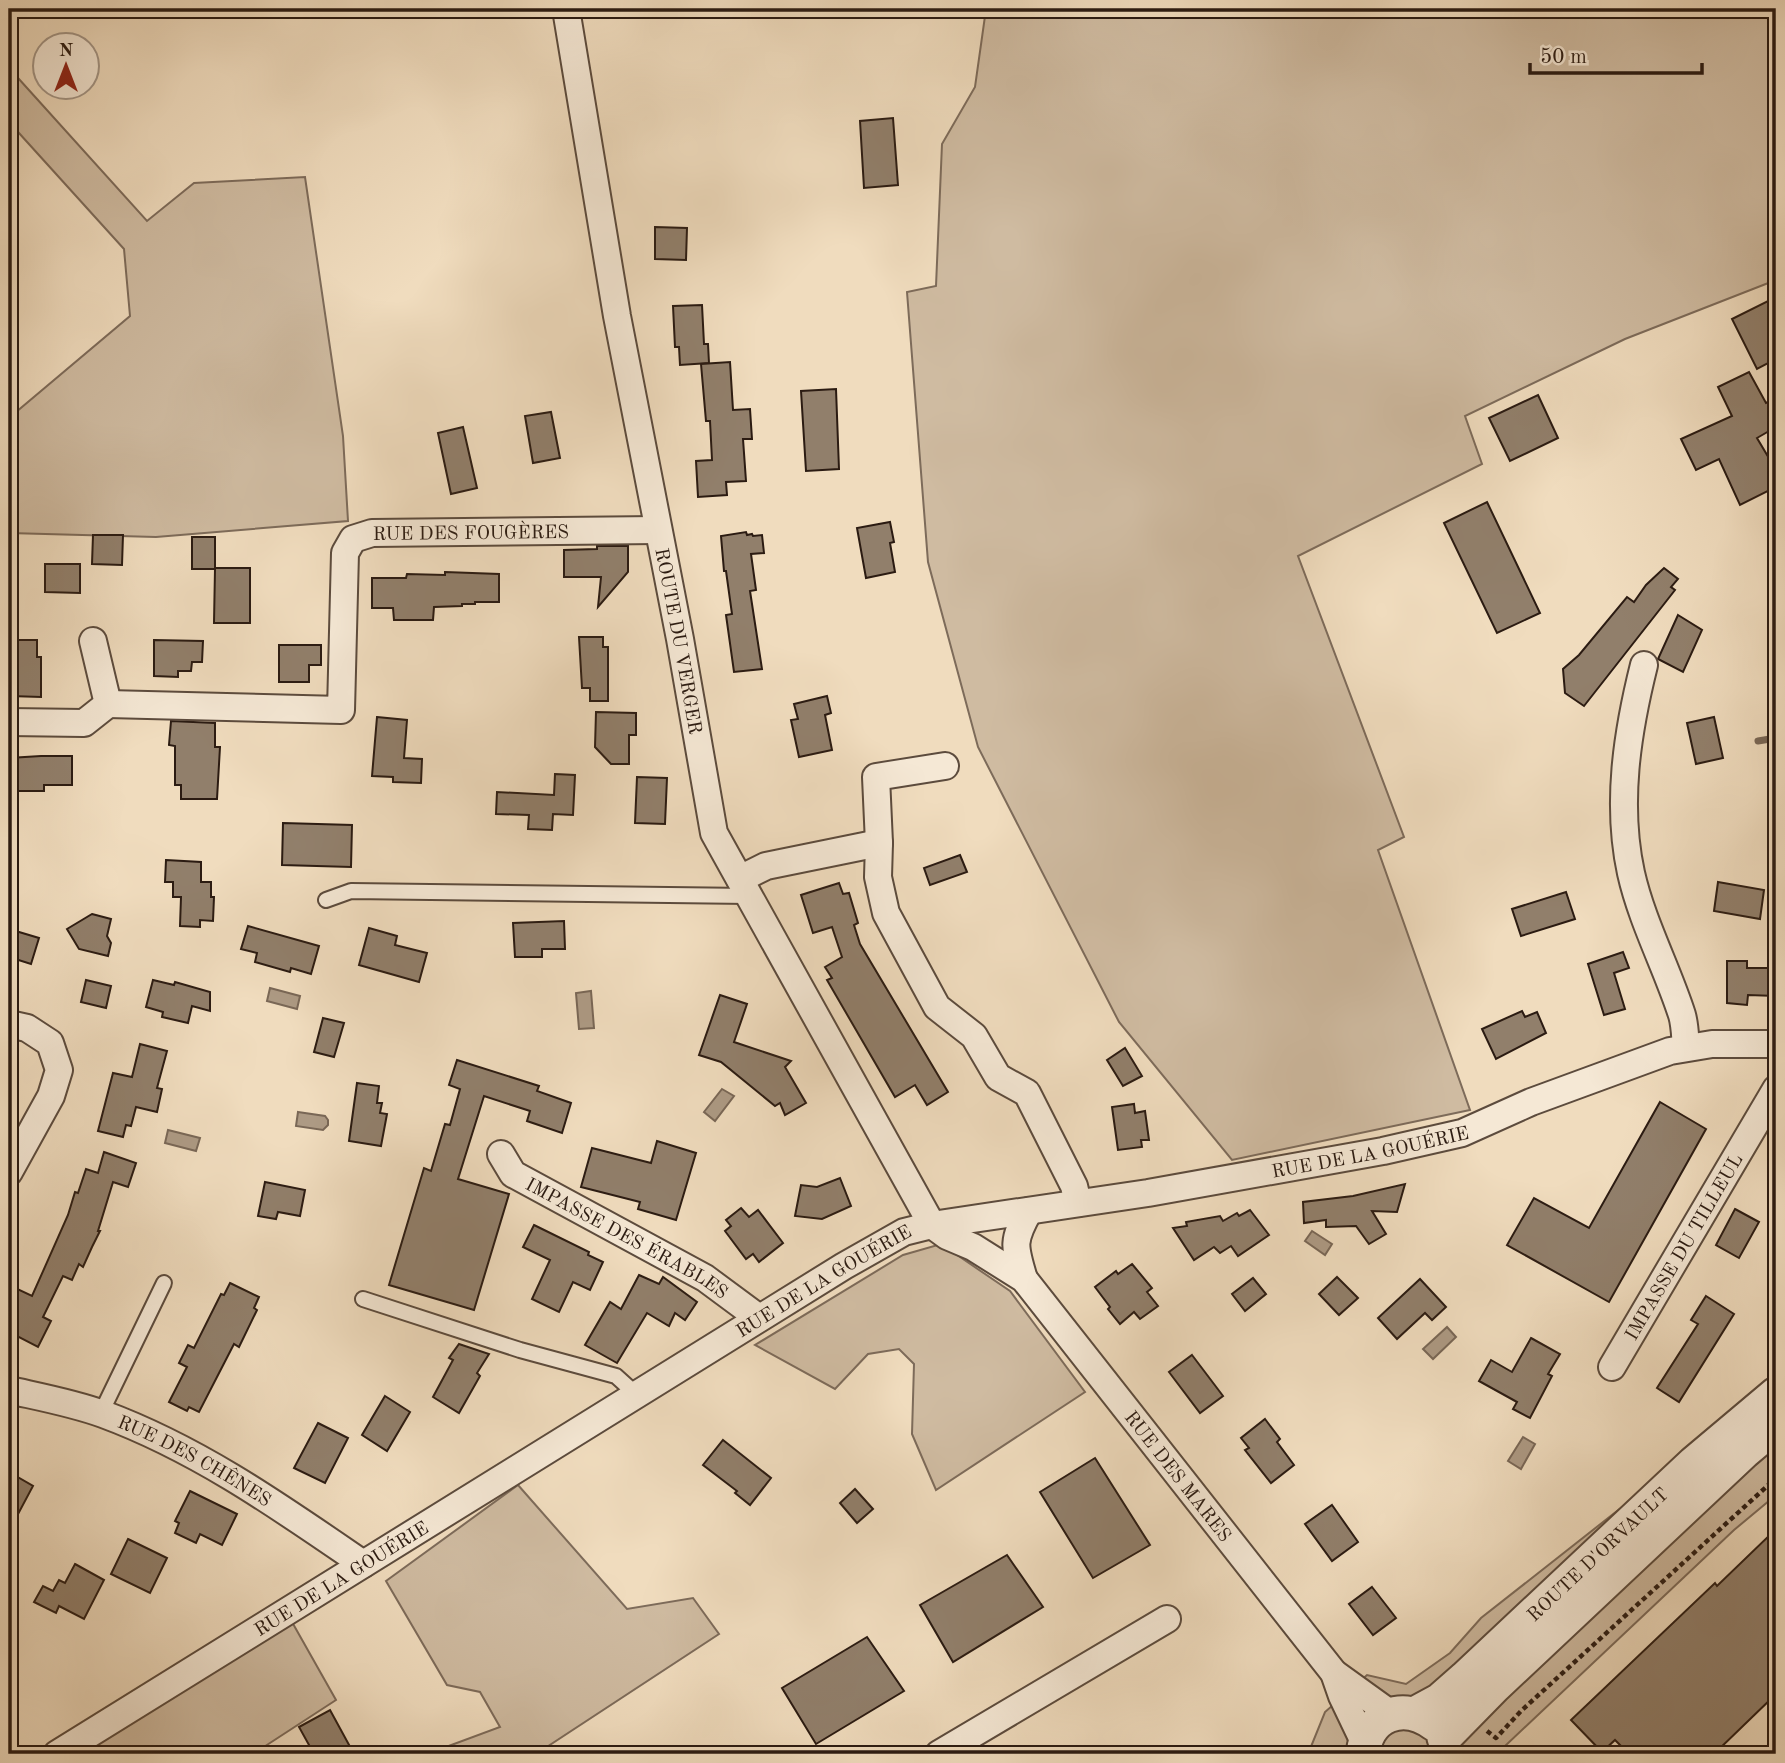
<svg xmlns="http://www.w3.org/2000/svg" width="1785" height="1763" font-family="'Old Standard TT',serif">
  <rect width="100%" height="100%" fill="#f0dcbe"/>
  <filter id="stains"><feTurbulence type="fractalNoise" baseFrequency=".00286" numOctaves="4"/><feColorMatrix values="0 0 0 0 .2 0 0 0 0 .09 0 0 0 0 .02 0 0 0 .5 -.17"/></filter>
  <radialGradient id="worn" r=".72"><stop offset=".6" stop-color="#630" stop-opacity="0"/><stop offset="1" stop-color="#630" stop-opacity=".3"/></radialGradient>
  <!-- green -->
  <g fill="#cfbba1" stroke="#7d6b5a" stroke-width="2">
    <polygon points="986,9 1776,9 1776,280 1625,339 1465,416 1482,464 1298,556 1404,837 1378,850 1470,1110 1232,1160 1119,1022 978,747 928,562 907,292 936,286 942,144 975,87"/>
    <polygon points="9,68 147,221 194,183 305,177 343,436 348,521 156,537 9,533 9,418 130,316 124,249 9,122"/>
    <polygon points="941,1244 1010,1291 1085,1392 936,1490 912,1434 914,1364 899,1349 868,1354 835,1389 755,1345 903,1255"/>
    <polygon points="1776,1386 1776,1495 1734,1530 1505,1746 1503,1754 1308,1754 1325,1712 1367,1675 1406,1684 1450,1653 1481,1618"/>
    <polygon points="518,1485 627,1609 693,1598 719,1634 536,1754 427,1754 500,1727 480,1692 447,1685 386,1581"/>
    <polygon points="292,1622 336,1700 253,1754 79,1754"/>
  </g>
  <!-- water -->
  <g fill="#ad9a84" stroke="#796756" stroke-width="2">
    <polygon points="270,988 300,996 297,1009 267,1001"/>
    <polygon points="591,991 594,1028 579,1029 576,993"/>
    <polygon points="722,1089 734,1096 715,1121 704,1112"/>
    <polygon points="298,1112 325,1116 328,1120 328,1125 323,1130 296,1126"/>
    <polygon points="168,1130 200,1138 196,1151 165,1143"/>
    <polygon points="1312,1231 1332,1244 1325,1255 1305,1241"/>
    <polygon points="1447,1327 1456,1337 1433,1359 1423,1349"/>
    <polygon points="1523,1437 1535,1444 1521,1469 1508,1461"/>
  </g>
  <g fill="none" stroke-linecap="round" stroke-linejoin="round">
    <!-- stream -->
    <polyline stroke="#796756" stroke-width="7" points="1758,741 1776,738"/>
  </g>
  <!-- building -->
  <g fill="#917f6b" stroke="#2b1b12" stroke-width="2">
    <polygon points="893,118 898,185 864,188 860,121"/>
    <polygon points="655,227 687,228 686,260 655,259"/>
    <polygon points="1776,297 1776,359 1757,369 1732,319"/>
    <polygon points="702,305 704,344 708,344 709,363 680,365 679,347 675,347 673,306"/>
    <polygon points="730,362 733,410 750,409 752,439 743,439 746,481 726,482 727,495 698,497 696,461 712,460 710,421 706,421 701,364"/>
    <polygon points="1749,372 1766,403 1776,398 1776,427 1757,438 1776,470 1776,487 1740,505 1719,459 1696,470 1681,439 1732,416 1718,387"/>
    <polygon points="836,389 839,469 806,471 801,391"/>
    <polygon points="1538,395 1558,438 1510,461 1489,418"/>
    <polygon points="551,412 560,458 533,463 525,416"/>
    <polygon points="463,427 477,488 451,494 438,433"/>
    <polygon points="1487,502 1540,613 1497,633 1444,523"/>
    <polygon points="890,522 894,542 890,543 895,572 866,578 857,528"/>
    <polygon points="746,532 747,535 752,534 753,536 762,535 764,553 751,554 756,590 750,591 762,669 734,672 726,615 732,614 726,571 724,571 721,536"/>
    <polygon points="93,535 123,535 122,565 92,564"/>
    <polygon points="192,537 215,537 215,568 250,568 250,623 214,623 215,569 192,569"/>
    <polygon points="597,546 628,546 628,572 598,607 601,577 564,577 564,550 597,549"/>
    <polygon points="45,564 80,564 80,593 45,592"/>
    <polygon points="1664,568 1678,579 1671,587 1675,590 1584,706 1565,693 1563,669 1579,655 1627,597 1634,602 1646,585"/>
    <polygon points="445,572 499,574 499,602 475,602 475,604 462,604 462,606 434,607 433,620 394,620 393,608 372,608 372,578 406,578 407,574 445,575"/>
    <polygon points="1678,615 1702,630 1683,672 1658,659"/>
    <polygon points="579,637 603,637 603,647 608,647 608,701 590,701 590,688 582,688"/>
    <polygon points="9,640 37,640 37,657 41,657 41,697 10,696"/>
    <polygon points="154,640 203,641 202,662 192,662 191,671 178,671 178,677 154,676"/>
    <polygon points="279,645 321,645 321,665 309,665 309,682 279,682"/>
    <polygon points="827,696 831,713 825,715 832,750 799,757 791,720 798,719 794,704"/>
    <polygon points="596,712 636,713 636,735 629,735 629,764 611,764 595,747"/>
    <polygon points="377,717 407,720 404,758 422,759 421,783 393,782 393,777 372,776"/>
    <polygon points="1714,717 1723,758 1696,764 1687,723"/>
    <polygon points="171,721 215,723 215,747 220,747 217,799 181,799 181,785 175,785 175,746 169,745"/>
    <polygon points="41,756 72,756 72,785 44,785 44,791 17,791 17,786 9,786 9,758"/>
    <polygon points="555,774 575,775 573,815 553,814 552,830 528,829 529,815 496,814 497,792 554,795"/>
    <polygon points="637,777 667,778 665,824 635,823"/>
    <polygon points="283,823 352,825 351,867 282,865"/>
    <polygon points="960,855 967,872 930,885 924,868"/>
    <polygon points="166,860 201,862 201,882 211,882 211,897 214,897 213,921 200,920 200,927 180,926 181,897 173,897 173,882 165,882"/>
    <polygon points="1718,882 1764,890 1760,919 1714,911"/>
    <polygon points="839,883 843,894 849,893 858,923 854,925 860,944 948,1092 927,1105 915,1085 895,1097 827,980 832,978 825,967 842,957 832,927 813,933 801,895"/>
    <polygon points="1566,892 1575,919 1521,936 1512,909"/>
    <polygon points="92,914 111,919 107,936 111,943 108,956 79,949 67,929"/>
    <polygon points="564,921 565,949 542,949 542,957 515,957 513,923"/>
    <polygon points="248,926 319,946 311,974 291,968 290,972 255,962 257,953 241,949"/>
    <polygon points="369,928 397,936 395,945 427,953 419,982 359,965"/>
    <polygon points="9,929 39,938 31,964 9,957"/>
    <polygon points="1623,952 1629,968 1614,973 1625,1009 1604,1015 1588,964"/>
    <polygon points="1727,961 1747,961 1747,968 1776,968 1776,996 1748,995 1747,1005 1727,1003"/>
    <polygon points="86,980 111,986 106,1008 81,1002"/>
    <polygon points="153,980 174,985 175,982 210,992 210,1011 192,1006 188,1023 162,1017 163,1012 146,1007"/>
    <polygon points="720,995 747,1004 734,1042 791,1061 785,1067 806,1103 785,1115 780,1103 775,1106 721,1062 699,1055"/>
    <polygon points="1522,1011 1525,1017 1537,1012 1546,1033 1496,1059 1482,1029"/>
    <polygon points="323,1018 344,1023 334,1057 314,1052"/>
    <polygon points="140,1044 167,1051 157,1088 162,1089 157,1112 136,1107 131,1126 126,1125 123,1137 98,1131 113,1073 132,1077"/>
    <polygon points="1125,1048 1142,1076 1123,1086 1107,1060"/>
    <polygon points="457,1060 539,1086 537,1091 571,1103 562,1133 527,1121 530,1111 484,1096 458,1179 509,1194 474,1310 389,1285 424,1168 431,1171 445,1124 450,1125 460,1089 449,1085"/>
    <polygon points="357,1083 379,1086 377,1103 382,1103 380,1113 387,1114 381,1146 349,1141"/>
    <polygon points="1660,1102 1706,1129 1609,1302 1507,1245 1534,1198 1589,1228"/>
    <polygon points="1134,1104 1135,1113 1145,1111 1149,1140 1141,1140 1142,1147 1118,1150 1112,1107"/>
    <polygon points="657,1141 696,1153 676,1220 638,1209 640,1202 581,1187 592,1148 651,1163"/>
    <polygon points="104,1152 136,1163 128,1187 113,1182 98,1231 100,1231 92,1247 83,1267 79,1264 72,1280 63,1276 43,1317 51,1321 38,1347 9,1332 9,1285 32,1296 68,1215 75,1192 78,1193 86,1169 98,1173"/>
    <polygon points="840,1178 851,1206 822,1219 795,1216 801,1185 817,1187"/>
    <polygon points="265,1182 305,1190 300,1216 278,1212 276,1219 258,1216"/>
    <polygon points="1405,1184 1397,1212 1372,1211 1386,1234 1369,1244 1356,1226 1326,1227 1326,1220 1304,1223 1303,1202 1353,1196"/>
    <polygon points="741,1208 749,1217 758,1210 783,1243 759,1262 753,1254 746,1259 725,1231 731,1226 726,1220"/>
    <polygon points="1735,1209 1759,1222 1739,1258 1716,1245"/>
    <polygon points="1250,1210 1269,1235 1238,1256 1231,1246 1220,1253 1214,1247 1194,1260 1173,1228 1187,1226 1186,1222 1220,1216 1223,1221 1237,1213 1239,1216"/>
    <polygon points="534,1225 589,1252 588,1255 603,1262 590,1290 573,1282 559,1312 532,1299 550,1260 523,1247"/>
    <polygon points="1132,1264 1152,1288 1147,1292 1158,1306 1140,1319 1134,1312 1120,1324 1108,1309 1110,1307 1095,1287 1116,1271 1118,1274"/>
    <polygon points="639,1275 659,1284 663,1277 697,1302 685,1320 675,1313 669,1326 647,1313 617,1363 585,1345 610,1302 621,1309"/>
    <polygon points="1337,1277 1358,1298 1339,1315 1319,1294"/>
    <polygon points="1253,1278 1266,1294 1245,1311 1232,1294"/>
    <polygon points="1420,1279 1446,1307 1432,1320 1425,1313 1397,1339 1378,1318"/>
    <polygon points="230,1283 259,1297 254,1308 257,1310 239,1347 234,1344 199,1412 189,1407 187,1411 169,1402 187,1367 179,1363 188,1345 194,1348 221,1294 224,1295"/>
    <polygon points="1706,1296 1734,1314 1679,1402 1657,1388 1698,1324 1691,1320"/>
    <polygon points="1531,1338 1560,1354 1548,1374 1552,1376 1530,1418 1513,1409 1517,1402 1479,1381 1491,1360 1512,1372"/>
    <polygon points="459,1344 489,1354 477,1373 480,1376 459,1413 433,1397 453,1360 449,1358"/>
    <polygon points="1192,1355 1223,1396 1200,1413 1169,1372"/>
    <polygon points="385,1396 410,1412 387,1451 362,1435"/>
    <polygon points="1265,1419 1280,1439 1277,1442 1294,1465 1271,1483 1245,1450 1249,1448 1241,1438"/>
    <polygon points="318,1423 348,1438 325,1483 294,1468"/>
    <polygon points="723,1440 771,1478 750,1505 735,1493 737,1491 703,1465"/>
    <polygon points="1095,1458 1150,1545 1093,1578 1040,1492"/>
    <polygon points="9,1472 33,1486 9,1531"/>
    <polygon points="855,1489 873,1509 857,1523 840,1503"/>
    <polygon points="190,1491 237,1514 222,1545 200,1534 196,1543 175,1533 179,1523 175,1521"/>
    <polygon points="1332,1505 1358,1542 1332,1561 1305,1524"/>
    <polygon points="1776,1529 1776,1694 1714,1754 1629,1754 1615,1740 1602,1752 1571,1720 1715,1583 1717,1586"/>
    <polygon points="128,1539 167,1558 150,1593 111,1574"/>
    <polygon points="1007,1555 1043,1607 953,1662 920,1605"/>
    <polygon points="75,1564 104,1580 84,1619 59,1606 56,1613 34,1602 43,1586 53,1591 59,1580 65,1583"/>
    <polygon points="1372,1587 1396,1618 1373,1635 1349,1604"/>
    <polygon points="867,1637 904,1691 816,1744 782,1688"/>
    <polygon points="330,1710 354,1754 314,1754 299,1727"/>
  </g>
  <g fill="none" stroke-linecap="round" stroke-linejoin="round">
    <!-- service casing -->
    <g stroke="#5c4b3d" stroke-width="18">
      <g id="service">
        <polyline points="326,900 351,891 749,896"/>
        <polyline points="363,1299 520,1350 616,1376 637,1395"/>
        <polyline points="101,1413 164,1283"/>
      </g>
    </g>
    <!-- minor casing -->
    <g stroke="#5c4b3d" stroke-width="30">
      <g id="minor">
        <path id="s1" d="M566,9L617,316L680,639L714,833L932,1225L947,1236L973,1247L1024,1279L1334,1673L1342,1696L1364,1742"/>
        <path d="M1644,665C1627,733 1616,804 1631,873C1642,922 1667,968 1682,1015C1685,1025 1685,1037 1686,1047"/>
        <path id="s2" d="M108,704L341,710L345,553L353,539L372,533L658,530"/>
        <polyline points="9,722 84,723 108,704 93,641"/>
        <polyline points="945,766 876,777 879,843 878,877 886,913 937,1007 974,1036 998,1077 1027,1093 1074,1186 1078,1203"/>
        <polyline points="740,879 766,866 879,843"/>
        <polyline points="9,1024 27,1028 50,1043 59,1070 51,1096 9,1172"/>
        <path id="s3" d="M501,1154L513,1174L705,1278L759,1318"/>
        <path d="M1024,1279C1014,1246 1012,1241 1029,1211"/>
        <path id="s4" d="M1612,1367L1776,1089"/>
        <path id="s5" d="M9,1390C40,1397 73,1403 103,1414C198,1449 280,1507 363,1564"/>
        <polyline points="1334,1673 1391,1714"/>
        <path id="s6" d="M57,1754L844,1266L904,1232L932,1225L1148,1193L1383,1151L1462,1133L1531,1102L1670,1051L1712,1044H1776"/>
        <polyline points="939,1754 1167,1619"/>
      </g>
    </g>
    <!-- tertiary casing -->
    <g stroke="#5c4b3d" stroke-width="37">
      <g id="tertiary">
        <path id="s7" d="M1416,1713L1440,1700L1465,1678L1694,1463L1776,1394"/>
        <polyline points="1444,1738 1494,1687 1744,1452 1776,1425"/>
        <path d="M1363,1754C1367,1715 1403,1701 1434,1724"/>
      </g>
    </g>
    <!-- path -->
    <g stroke="#2b1b12" stroke-width="4.5" stroke-dasharray="5 3.5" stroke-linecap="butt">
      <polyline points="1770,444 1776,445"/>
      <polyline points="1487,1731 1496,1738 1521,1711 1776,1478"/>
    </g>
    <!-- service -->
    <use href="#service" stroke="#f5e8d5" stroke-width="14"/>
    <!-- minor -->
    <use href="#minor" stroke="#f5e8d5" stroke-width="26"/>
    <!-- tertiary -->
    <use href="#tertiary" stroke="#f5e8d5" stroke-width="33"/>
  </g>
  <g text-anchor="middle" stroke-width="6" stroke-linejoin="round" paint-order="stroke">
    <!-- street labels -->
    <g font-size="19" fill="#2b1b12" stroke="#f5e8d5">
      <text dy="7" stroke="none"><textPath href="#s2" startOffset="525">RUE DES FOUGÈRES</textPath></text>
      <text dy="7" stroke="none"><textPath href="#s1" startOffset="642">ROUTE DU VERGER</textPath></text>
      <text dy="7" stroke="none"><textPath href="#s6" startOffset="1468">RUE DE LA GOUÉRIE</textPath></text>
      <text dy="7" stroke="none"><textPath href="#s3" startOffset="154">IMPASSE DES ÉRABLES</textPath></text>
      <text dy="7" stroke="none"><textPath href="#s4" startOffset="140">IMPASSE DU TILLEUL</textPath></text>
      <text dy="7" stroke="none"><textPath href="#s6" startOffset="901">RUE DE LA GOUÉRIE</textPath></text>
      <text dy="7" stroke="none"><textPath href="#s5" startOffset="200">RUE DES CHÊNES</textPath></text>
      <text dy="7" stroke="none"><textPath href="#s1" startOffset="1643">RUE DES MARES</textPath></text>
      <text dy="7" stroke="none"><textPath href="#s7" startOffset="242">ROUTE D'ORVAULT</textPath></text>
      <text dy="7" stroke="none"><textPath href="#s6" startOffset="334">RUE DE LA GOUÉRIE</textPath></text>
    </g>
  </g>
  <!-- margin -->
  <rect width="1785" height="1763" fill="none" stroke="#f0dcbe" stroke-width="35"/>
  <rect x="10" y="10" width="1764" height="1742" fill="none" stroke="#2b1b12" stroke-width="3.5"/>
  <rect x="18" y="18" width="1750" height="1728" fill="none" stroke="#2b1b12" stroke-width="2"/>
  <!-- north arrow -->
  <g transform="translate(66 66)"><circle r="33" fill="#f5e8d5" stroke="#a49687" stroke-width="2"/>
  <path d="M0-5L12 26L0 18L-12 26Z" fill="#8f2418"/>
  <text y="-10" font-size="19" font-weight="bold" text-anchor="middle" fill="#2b1b12">N</text>
  </g>
  <!-- scale -->
  <path d="M1530 63v10h172v-10" fill="none" stroke="#2b1b12" stroke-width="3.5"/>
  <text x="1540" y="63" font-size="21" fill="#2b1b12" stroke="#f5e8d5" stroke-width="5" paint-order="stroke">50 m</text>
  <rect width="100%" height="100%" filter="url(#stains)"/>
  <rect width="100%" height="100%" fill="url(#worn)"/>
</svg>
